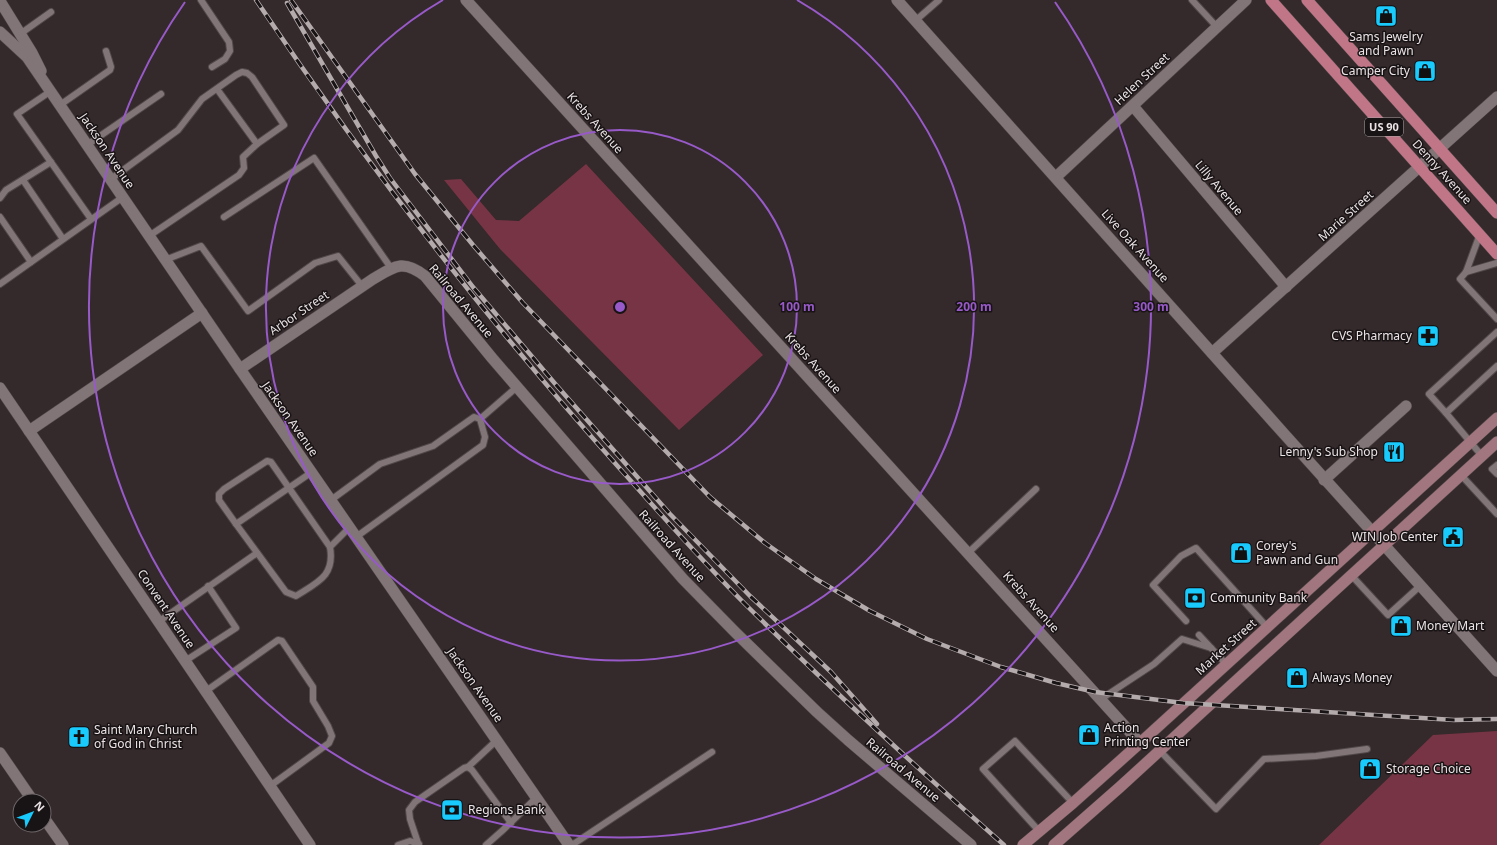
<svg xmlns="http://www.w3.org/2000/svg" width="1497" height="845" font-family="'Noto Sans',sans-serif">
  <rect width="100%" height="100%" fill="#34292b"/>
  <!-- green -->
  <g fill="#773445">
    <polygon points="586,164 763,355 679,430 500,249 444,180 461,179 496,220 519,221"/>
    <polygon points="1497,731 1497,845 1319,845 1433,735"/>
  </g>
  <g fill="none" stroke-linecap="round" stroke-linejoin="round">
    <!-- service casing -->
    <g stroke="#51484a" stroke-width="8">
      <g id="service">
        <polyline points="201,0 229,42 230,51 225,59 212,67"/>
        <polyline points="1192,0 1217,27"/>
        <polyline points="915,21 939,0"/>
        <polyline points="20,34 51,12"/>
        <polyline points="217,89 257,144"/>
        <polyline points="51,91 17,114 91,219"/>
        <polyline points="60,105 110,70 111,67 106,51"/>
        <polyline points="87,145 161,94"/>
        <polyline points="111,179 178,130 202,99 236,75 242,72 247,73 252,77 284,125 257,144 243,157 244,168 239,175 149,236"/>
        <polyline points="23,180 63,239"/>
        <polyline points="0,198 6,190 51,162"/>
        <polyline points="0,217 31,262"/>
        <polyline points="224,217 314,158 391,268"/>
        <polyline points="1480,234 1466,272 1460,279 1497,319"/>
        <polyline points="165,260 201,246 248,311 315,263 338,256 362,286"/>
        <polyline points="1466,272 1497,263"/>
        <polyline points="0,284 123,197"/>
        <polyline points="1446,413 1497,366"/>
        <polyline points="480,419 517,387"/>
        <polyline points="1482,456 1446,413 1429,394 1497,332"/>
        <polyline points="1497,465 1492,469 1497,474"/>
        <path d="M312,472L236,524L286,592L296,596C318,582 335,576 330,547L350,527"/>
        <polyline points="1461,475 1497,514"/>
        <polyline points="331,500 380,464 433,446 474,417 480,419 485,437 483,445 356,537"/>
        <polyline points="236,524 219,500 219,494 224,489 264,463 267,461 271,462 330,547"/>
        <polyline points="968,553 1036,489"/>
        <polyline points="1352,576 1388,615 1420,586"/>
        <polyline points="1186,621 1153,585 1181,556 1196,548 1267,627"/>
        <polyline points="158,622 257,553"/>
        <polyline points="1199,635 1226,664"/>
        <polyline points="185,661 236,628 208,586"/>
        <polyline points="206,691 278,640 282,641 313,687 313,701 328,726 332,736 329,743 270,786"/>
        <polyline points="1101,699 1154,664 1182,639 1211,648"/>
        <polyline points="1160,751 1216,809 1264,759 1316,756 1367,749"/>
        <polyline points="468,767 497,740"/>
        <polyline points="1039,831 983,769 1015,741 1073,803"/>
        <polyline points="418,843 410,819 409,810 415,802 464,768 468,767 472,770 511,823"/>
        <polyline points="398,845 410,841 419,844"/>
        <polyline points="486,845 503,830 536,798"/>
        <polyline points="572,845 712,752"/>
      </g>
    </g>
    <!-- minor casing -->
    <g stroke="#51484a" stroke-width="12">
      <g id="minor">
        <polyline points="0,1 32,53 41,71"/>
        <polyline points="1133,106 1286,287"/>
        <polyline points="1056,177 1246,0"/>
        <polyline points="1212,353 1497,97"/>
        <path d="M240,369L373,279C395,266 403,259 425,276L492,358L683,579L735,632L817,712L848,740L971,845"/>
        <polyline points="29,431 202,313"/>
        <polyline points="1324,480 1406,406"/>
        <polyline points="1385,546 1497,671"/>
        <polyline points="0,753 33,801"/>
        <polyline points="44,818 63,845"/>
      </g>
    </g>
    <!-- tertiary casing -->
    <g stroke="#51484a" stroke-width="12">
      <g id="tertiary">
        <polyline points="466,0 1140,743"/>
        <path d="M897,0C1060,181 1221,365 1385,546"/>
        <polyline points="0,32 27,57 240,369 569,845"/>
        <polyline points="0,388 310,845"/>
      </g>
    </g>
    <!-- secondary casing -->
    <g stroke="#51484a" stroke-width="12">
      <g id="secondary">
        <polyline points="1023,845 1073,803 1140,743 1497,418"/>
        <polyline points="1054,845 1120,787 1497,442"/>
      </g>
    </g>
    <!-- primary casing -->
    <g stroke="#51484a" stroke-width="12">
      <g id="primary">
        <polyline points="1271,0 1497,254"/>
        <polyline points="1307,0 1497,213"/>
      </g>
    </g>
    <!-- service -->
    <use href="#service" stroke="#827577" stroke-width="6"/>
    <!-- minor -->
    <use href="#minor" stroke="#827577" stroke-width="11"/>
    <!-- tertiary -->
    <use href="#tertiary" stroke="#827577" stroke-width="11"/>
    <!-- secondary -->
    <use href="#secondary" stroke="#a2767f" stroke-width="11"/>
    <!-- primary -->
    <use href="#primary" stroke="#c17688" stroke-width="11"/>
    <!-- rail casing -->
    <g stroke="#b4abad" stroke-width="4.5">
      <g id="rail">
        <path d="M256,0C367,166 489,323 622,471C663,517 703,562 746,605C830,688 916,767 1004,845"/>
        <polyline points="291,0 415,174 473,245 523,303 710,497 765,543 816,579 870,611 927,639 1001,667 1056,683 1095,692 1183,703 1454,720 1497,719"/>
        <polyline points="287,3 376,156 390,178 473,287 557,386 670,514 750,596 831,672 877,724"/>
      </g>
    </g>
    <!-- rail -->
    <use href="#rail" stroke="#181314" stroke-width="3" stroke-dasharray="9" stroke-linecap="butt"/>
  </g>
  <!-- distance rings -->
  <g fill="none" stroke="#975ac8" stroke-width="2">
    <circle cx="620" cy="307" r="177"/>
    <path d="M797 0A354 354 0 1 1 443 0"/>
    <path d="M1055 2A531 531 0 1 1 185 2"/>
  </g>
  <!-- icons -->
  <defs>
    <g id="shop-square" transform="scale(1.15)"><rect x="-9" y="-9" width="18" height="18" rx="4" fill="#19cafc" stroke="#181314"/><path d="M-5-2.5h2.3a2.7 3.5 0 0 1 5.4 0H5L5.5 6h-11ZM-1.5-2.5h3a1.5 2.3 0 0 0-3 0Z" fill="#111"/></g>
    <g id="pharmacy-square" transform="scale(1.15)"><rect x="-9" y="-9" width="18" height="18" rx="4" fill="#19cafc" stroke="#181314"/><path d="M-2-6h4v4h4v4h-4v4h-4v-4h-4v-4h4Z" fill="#111"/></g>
    <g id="restaurant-square" transform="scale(1.15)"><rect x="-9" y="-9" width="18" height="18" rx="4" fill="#19cafc" stroke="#181314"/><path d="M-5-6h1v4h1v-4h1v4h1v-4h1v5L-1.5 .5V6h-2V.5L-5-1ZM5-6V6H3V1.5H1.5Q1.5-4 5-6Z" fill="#111"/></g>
    <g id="civic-square" transform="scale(1.15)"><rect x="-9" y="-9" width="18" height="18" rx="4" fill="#19cafc" stroke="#181314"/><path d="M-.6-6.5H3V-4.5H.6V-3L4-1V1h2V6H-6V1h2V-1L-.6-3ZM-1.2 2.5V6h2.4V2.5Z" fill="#111"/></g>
    <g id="bank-square" transform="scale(1.15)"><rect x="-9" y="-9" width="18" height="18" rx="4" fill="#19cafc" stroke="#181314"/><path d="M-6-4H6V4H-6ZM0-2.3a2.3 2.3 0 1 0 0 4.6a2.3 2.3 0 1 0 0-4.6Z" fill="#111"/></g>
    <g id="church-square" transform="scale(1.15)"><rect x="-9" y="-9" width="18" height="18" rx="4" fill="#19cafc" stroke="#181314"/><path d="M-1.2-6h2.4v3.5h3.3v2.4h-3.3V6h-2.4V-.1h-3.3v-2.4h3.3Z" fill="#111"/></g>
  </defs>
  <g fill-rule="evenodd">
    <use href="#shop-square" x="1386" y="16"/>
    <use href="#shop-square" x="1425" y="71"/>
    <use href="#pharmacy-square" x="1428" y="336"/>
    <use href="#restaurant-square" x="1394" y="452"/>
    <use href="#civic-square" x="1453" y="537"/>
    <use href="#shop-square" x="1241" y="553"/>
    <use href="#bank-square" x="1195" y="598"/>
    <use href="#shop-square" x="1401" y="626"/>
    <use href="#shop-square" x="1297" y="678"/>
    <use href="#shop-square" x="1089" y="735"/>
    <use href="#church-square" x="79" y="737"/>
    <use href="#shop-square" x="1370" y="769"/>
    <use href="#bank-square" x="452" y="810"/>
  </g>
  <g text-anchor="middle" stroke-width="3" stroke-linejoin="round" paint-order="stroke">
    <!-- shield labels -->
    <rect fill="#181314" stroke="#aca5a6" stroke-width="1" x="1365" y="118" width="38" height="18" rx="3"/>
    <g font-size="11" font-weight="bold" fill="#ebe3e5">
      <text x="1384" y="131">US 90</text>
    </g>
    <!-- poi labels -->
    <g font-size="12" fill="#ebe3e5" stroke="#181314" text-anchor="start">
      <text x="1386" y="41" text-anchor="middle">Sams Jewelry<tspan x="1386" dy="14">and Pawn</tspan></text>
      <text x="1410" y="75" text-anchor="end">Camper City</text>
      <text x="1412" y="340" text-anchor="end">CVS Pharmacy</text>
      <text x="1378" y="456" text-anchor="end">Lenny's Sub Shop</text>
      <text x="1438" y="541" text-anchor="end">WIN Job Center</text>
      <text x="1256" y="550">Corey's<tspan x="1256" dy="14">Pawn and Gun</tspan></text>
      <text x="1210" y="602">Community Bank</text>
      <text x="1416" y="630">Money Mart</text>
      <text x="1312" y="682">Always Money</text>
      <text x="1104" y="732">Action<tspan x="1104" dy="14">Printing Center</tspan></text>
      <text x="94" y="734">Saint Mary Church<tspan x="94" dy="14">of God in Christ</tspan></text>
      <text x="1386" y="773">Storage Choice</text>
      <text x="468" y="814">Regions Bank</text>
    </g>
    <!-- street labels -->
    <g font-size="12" fill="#ebe3e5" stroke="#181314">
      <text transform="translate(1142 79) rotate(-43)" y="4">Helen Street</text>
      <text transform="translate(595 123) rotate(48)" y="4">Krebs Avenue</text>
      <text transform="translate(107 151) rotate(56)" y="4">Jackson Avenue</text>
      <text transform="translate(1442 172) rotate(48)" y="4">Denny Avenue</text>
      <text transform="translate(1219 188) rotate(50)" y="4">Lilly Avenue</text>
      <text transform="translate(1346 216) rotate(-42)" y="4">Marie Street</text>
      <text transform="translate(1135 246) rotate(48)" y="4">Live Oak Avenue</text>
      <text transform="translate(461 301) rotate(50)" y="4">Railroad Avenue</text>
      <text transform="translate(299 313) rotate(-34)" y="4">Arbor Street</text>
      <text transform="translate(813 363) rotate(48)" y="4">Krebs Avenue</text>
      <text transform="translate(290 419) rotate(55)" y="4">Jackson Avenue</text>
      <text transform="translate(672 546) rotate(48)" y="4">Railroad Avenue</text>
      <text transform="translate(1031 602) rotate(48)" y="4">Krebs Avenue</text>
      <text transform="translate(166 609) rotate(56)" y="4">Convent Avenue</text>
      <text transform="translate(1226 647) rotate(-42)" y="4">Market Street</text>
      <text transform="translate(475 685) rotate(55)" y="4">Jackson Avenue</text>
      <text transform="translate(903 770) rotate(40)" y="4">Railroad Avenue</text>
    </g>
  </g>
  <circle cx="620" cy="307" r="6" fill="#975ac8" stroke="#181314" stroke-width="2"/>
  <g font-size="12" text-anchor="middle" font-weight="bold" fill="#975ac8" stroke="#181314" stroke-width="3" stroke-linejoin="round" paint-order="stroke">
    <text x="797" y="311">100 m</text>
    <text x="974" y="311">200 m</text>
    <text x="1151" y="311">300 m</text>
  </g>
  <!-- north arrow -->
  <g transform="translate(32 813) rotate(48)"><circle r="19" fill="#181314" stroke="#6c6668"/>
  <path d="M0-3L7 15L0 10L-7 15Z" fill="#19cafc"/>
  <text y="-6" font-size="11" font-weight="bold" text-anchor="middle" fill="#ebe3e5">N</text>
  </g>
</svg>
